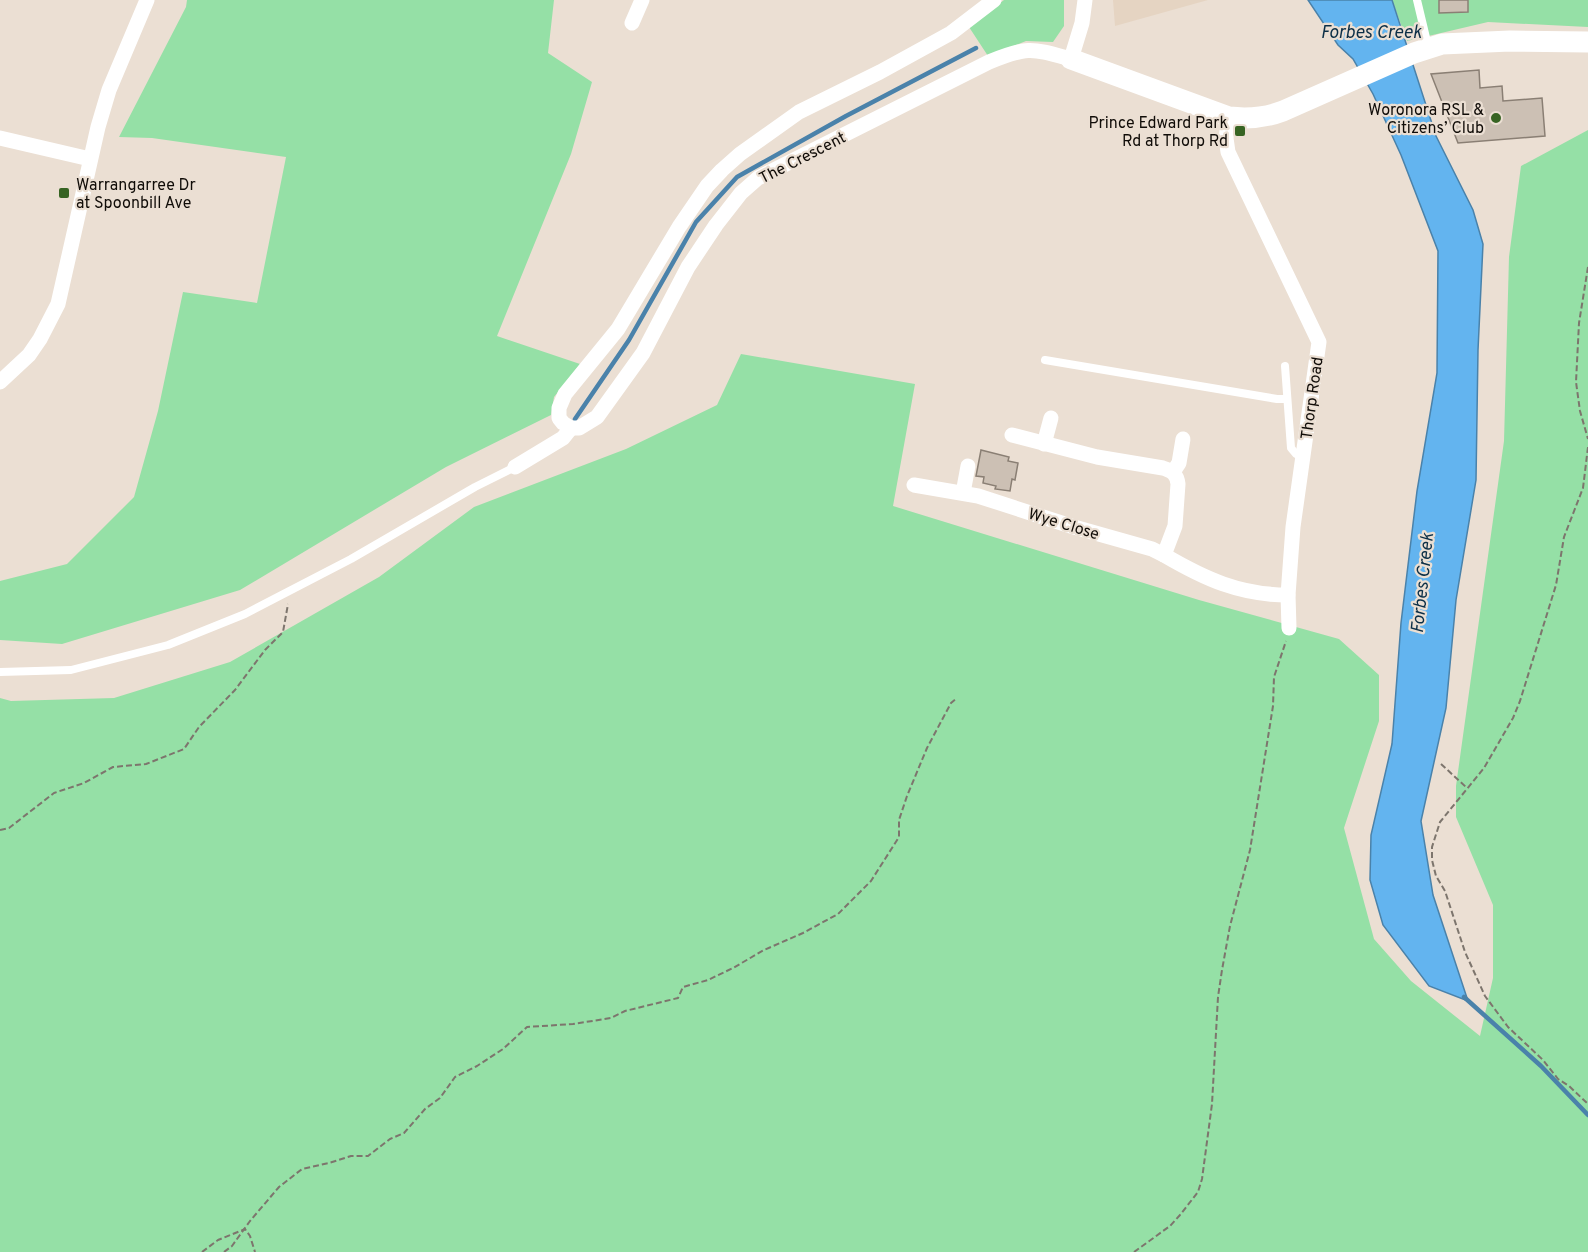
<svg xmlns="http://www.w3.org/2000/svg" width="1588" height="1252" font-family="Overpass,sans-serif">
  <rect width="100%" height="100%" fill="#ebdfd3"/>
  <!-- built -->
  <polygon fill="#e5d4c2" points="1113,0 1208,0 1115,26"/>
  <!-- green -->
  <g fill="#95e0a6">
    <polygon points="187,0 554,0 548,53 592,82 571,154 497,336 580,364 554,397 551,415 446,467 240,590 62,644 0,640 0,581 67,564 134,497 158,411 183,292 257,303 286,157 152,138 119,137 186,7"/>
    <polygon points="1004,0 1064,0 1064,26 1053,42 1026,41 988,56 969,27"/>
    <polygon points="1392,0 1588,0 1588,27 1488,22 1407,41"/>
    <polygon points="1588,130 1588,1252 0,1252 0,698 11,701 114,698 230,662 379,577 474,507 626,449 717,405 741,354 915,384 893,506 1199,600 1339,639 1379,675 1379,721 1344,828 1374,939 1411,981 1480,1036 1493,978 1493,905 1456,817 1456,786 1504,441 1509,257 1521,166"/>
  </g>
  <!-- water -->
  <polygon fill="#63b4ef" stroke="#4a82aa" stroke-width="1.5" points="1308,0 1392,0 1436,136 1473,210 1483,244 1478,350 1476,480 1456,600 1446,708 1421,821 1433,895 1468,1001 1429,986 1383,925 1370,880 1371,835 1392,744 1401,623 1417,491 1437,373 1438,251 1401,155 1373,94 1353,59 1338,45"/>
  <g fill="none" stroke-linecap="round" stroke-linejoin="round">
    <!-- stream -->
    <g stroke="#4a82aa" stroke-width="4.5">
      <polyline points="575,419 629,340 696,222 737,177 846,116 976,48"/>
      <polyline points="1464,997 1541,1066 1588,1115"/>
    </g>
  </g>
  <!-- building -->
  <g fill="#ccc0b4" stroke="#8a7f74" stroke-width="1.5">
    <polygon points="1439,0 1468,0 1468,12 1439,13"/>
    <polygon points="1479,70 1480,88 1502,86 1503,101 1542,98 1545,136 1458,143 1431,74"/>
    <polygon points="981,450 1009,457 1008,461 1018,463 1015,480 1012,479 1010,491 995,489 996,486 983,483 984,477 976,476"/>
  </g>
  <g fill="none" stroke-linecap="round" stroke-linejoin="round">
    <!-- path -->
    <g stroke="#7d756d" stroke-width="2" stroke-dasharray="6 3" stroke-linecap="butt">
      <polyline points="1588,267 1579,323 1576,382 1580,411 1588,439"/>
      <polyline points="1588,447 1583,488 1564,537 1556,585 1520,701 1513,718 1484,768 1440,822 1432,847 1432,860 1436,876 1445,891 1465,952 1485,996 1508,1027 1543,1060 1558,1079 1569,1086 1588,1104"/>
      <polyline points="1441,764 1467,788"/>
      <polyline points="0,830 9,828 54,793 84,783 113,767 146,764 184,749 199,727 235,690 265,650 283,632 288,604"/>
      <polyline points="202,1252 218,1240 245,1229 250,1236 255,1252"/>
      <polyline points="224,1252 232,1246 250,1221 279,1187 302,1169 329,1163 351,1156 368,1156 390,1139 404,1133 425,1109 440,1098 455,1077 477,1066 503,1049 527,1027 573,1024 611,1018 625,1011 678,998 683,987 708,980 733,968 764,950 803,933 838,914 871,881 899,837 899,820 907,796 927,748 951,703 957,698"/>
      <polyline points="1134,1252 1170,1226 1180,1215 1198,1192 1202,1179 1212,1104 1218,997 1222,970 1230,926 1250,850 1273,706 1274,677 1286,641"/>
    </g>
    <!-- lane -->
    <g stroke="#fff" stroke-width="8">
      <polyline points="1417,0 1428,46"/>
      <polyline points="1045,360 1277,399 1287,399"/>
      <polyline points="1285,366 1291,448 1296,454 1303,456"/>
      <polyline points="0,672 71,670 168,645 245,614 351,559 475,487 515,467"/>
    </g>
    <!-- street -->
    <g stroke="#fff" stroke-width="15">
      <path d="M994,0L951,33L880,72L799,112L740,154L722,170L707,186L679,227L618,329L565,394L559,408V418L563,423L571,428H579L597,417L643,353L688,267L716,225L741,193L758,178L774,170L989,62C1028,46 1031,48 1071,59L1082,23L1085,0"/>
      <polyline points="632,23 642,0"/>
      <polyline points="1229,117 1226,138 1228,152 1319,342 1293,527 1288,595 1289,628"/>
      <polyline points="0,138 90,159"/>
      <polyline points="0,382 29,355 40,339 58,304 98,127 109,90 147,0"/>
      <path d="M1012,435L1097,457L1163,468C1172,471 1177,474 1178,484L1175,526L1164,555C1205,579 1240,595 1288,595"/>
      <polyline points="1044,444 1051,418"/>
      <polyline points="515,467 563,438 571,428"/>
      <polyline points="1173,472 1179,463 1183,439"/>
      <polyline points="914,485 978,496 1074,527 1152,549 1164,555"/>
      <polyline points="963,493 968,466"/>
    </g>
    <!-- secondary -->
    <path stroke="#fff" stroke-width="21" d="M1071,59L1229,117C1247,119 1265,118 1283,111L1414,53L1442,44L1510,41L1588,42"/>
  </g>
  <!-- markers -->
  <g fill="#376423" stroke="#ebdfd3" stroke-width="2">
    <circle cx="1496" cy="118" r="6"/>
    <rect x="1234" y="125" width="12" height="12" rx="3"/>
    <rect x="58" y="187" width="12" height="12" rx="3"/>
  </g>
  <g text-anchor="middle" stroke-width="4.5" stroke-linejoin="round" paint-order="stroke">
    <!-- poi labels -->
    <g font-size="16" fill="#100c08" stroke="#ebdfd3" text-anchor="end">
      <text x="1484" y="115">Woronora RSL &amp;<tspan x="1484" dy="18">Citizens’ Club</tspan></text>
      <text x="1228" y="128">Prince Edward Park<tspan x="1228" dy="18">Rd at Thorp Rd</tspan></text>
      <text x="76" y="190" text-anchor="start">Warrangarree Dr<tspan x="76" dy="18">at Spoonbill Ave</tspan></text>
    </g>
    <!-- street labels -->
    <g font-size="16" fill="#100c08" stroke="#ebdfd3">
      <text transform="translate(802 157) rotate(-27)" y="6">The Crescent</text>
      <text transform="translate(1311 398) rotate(-82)" y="6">Thorp Road</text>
      <text transform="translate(1064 523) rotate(17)" y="6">Wye Close</text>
    </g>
    <!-- water labels -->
    <g font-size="18" font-style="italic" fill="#0c2f47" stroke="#ebdfd3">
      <text x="1371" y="38">Forbes Creek</text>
      <text transform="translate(1422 583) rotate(-84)" y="6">Forbes Creek</text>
    </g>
  </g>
</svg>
